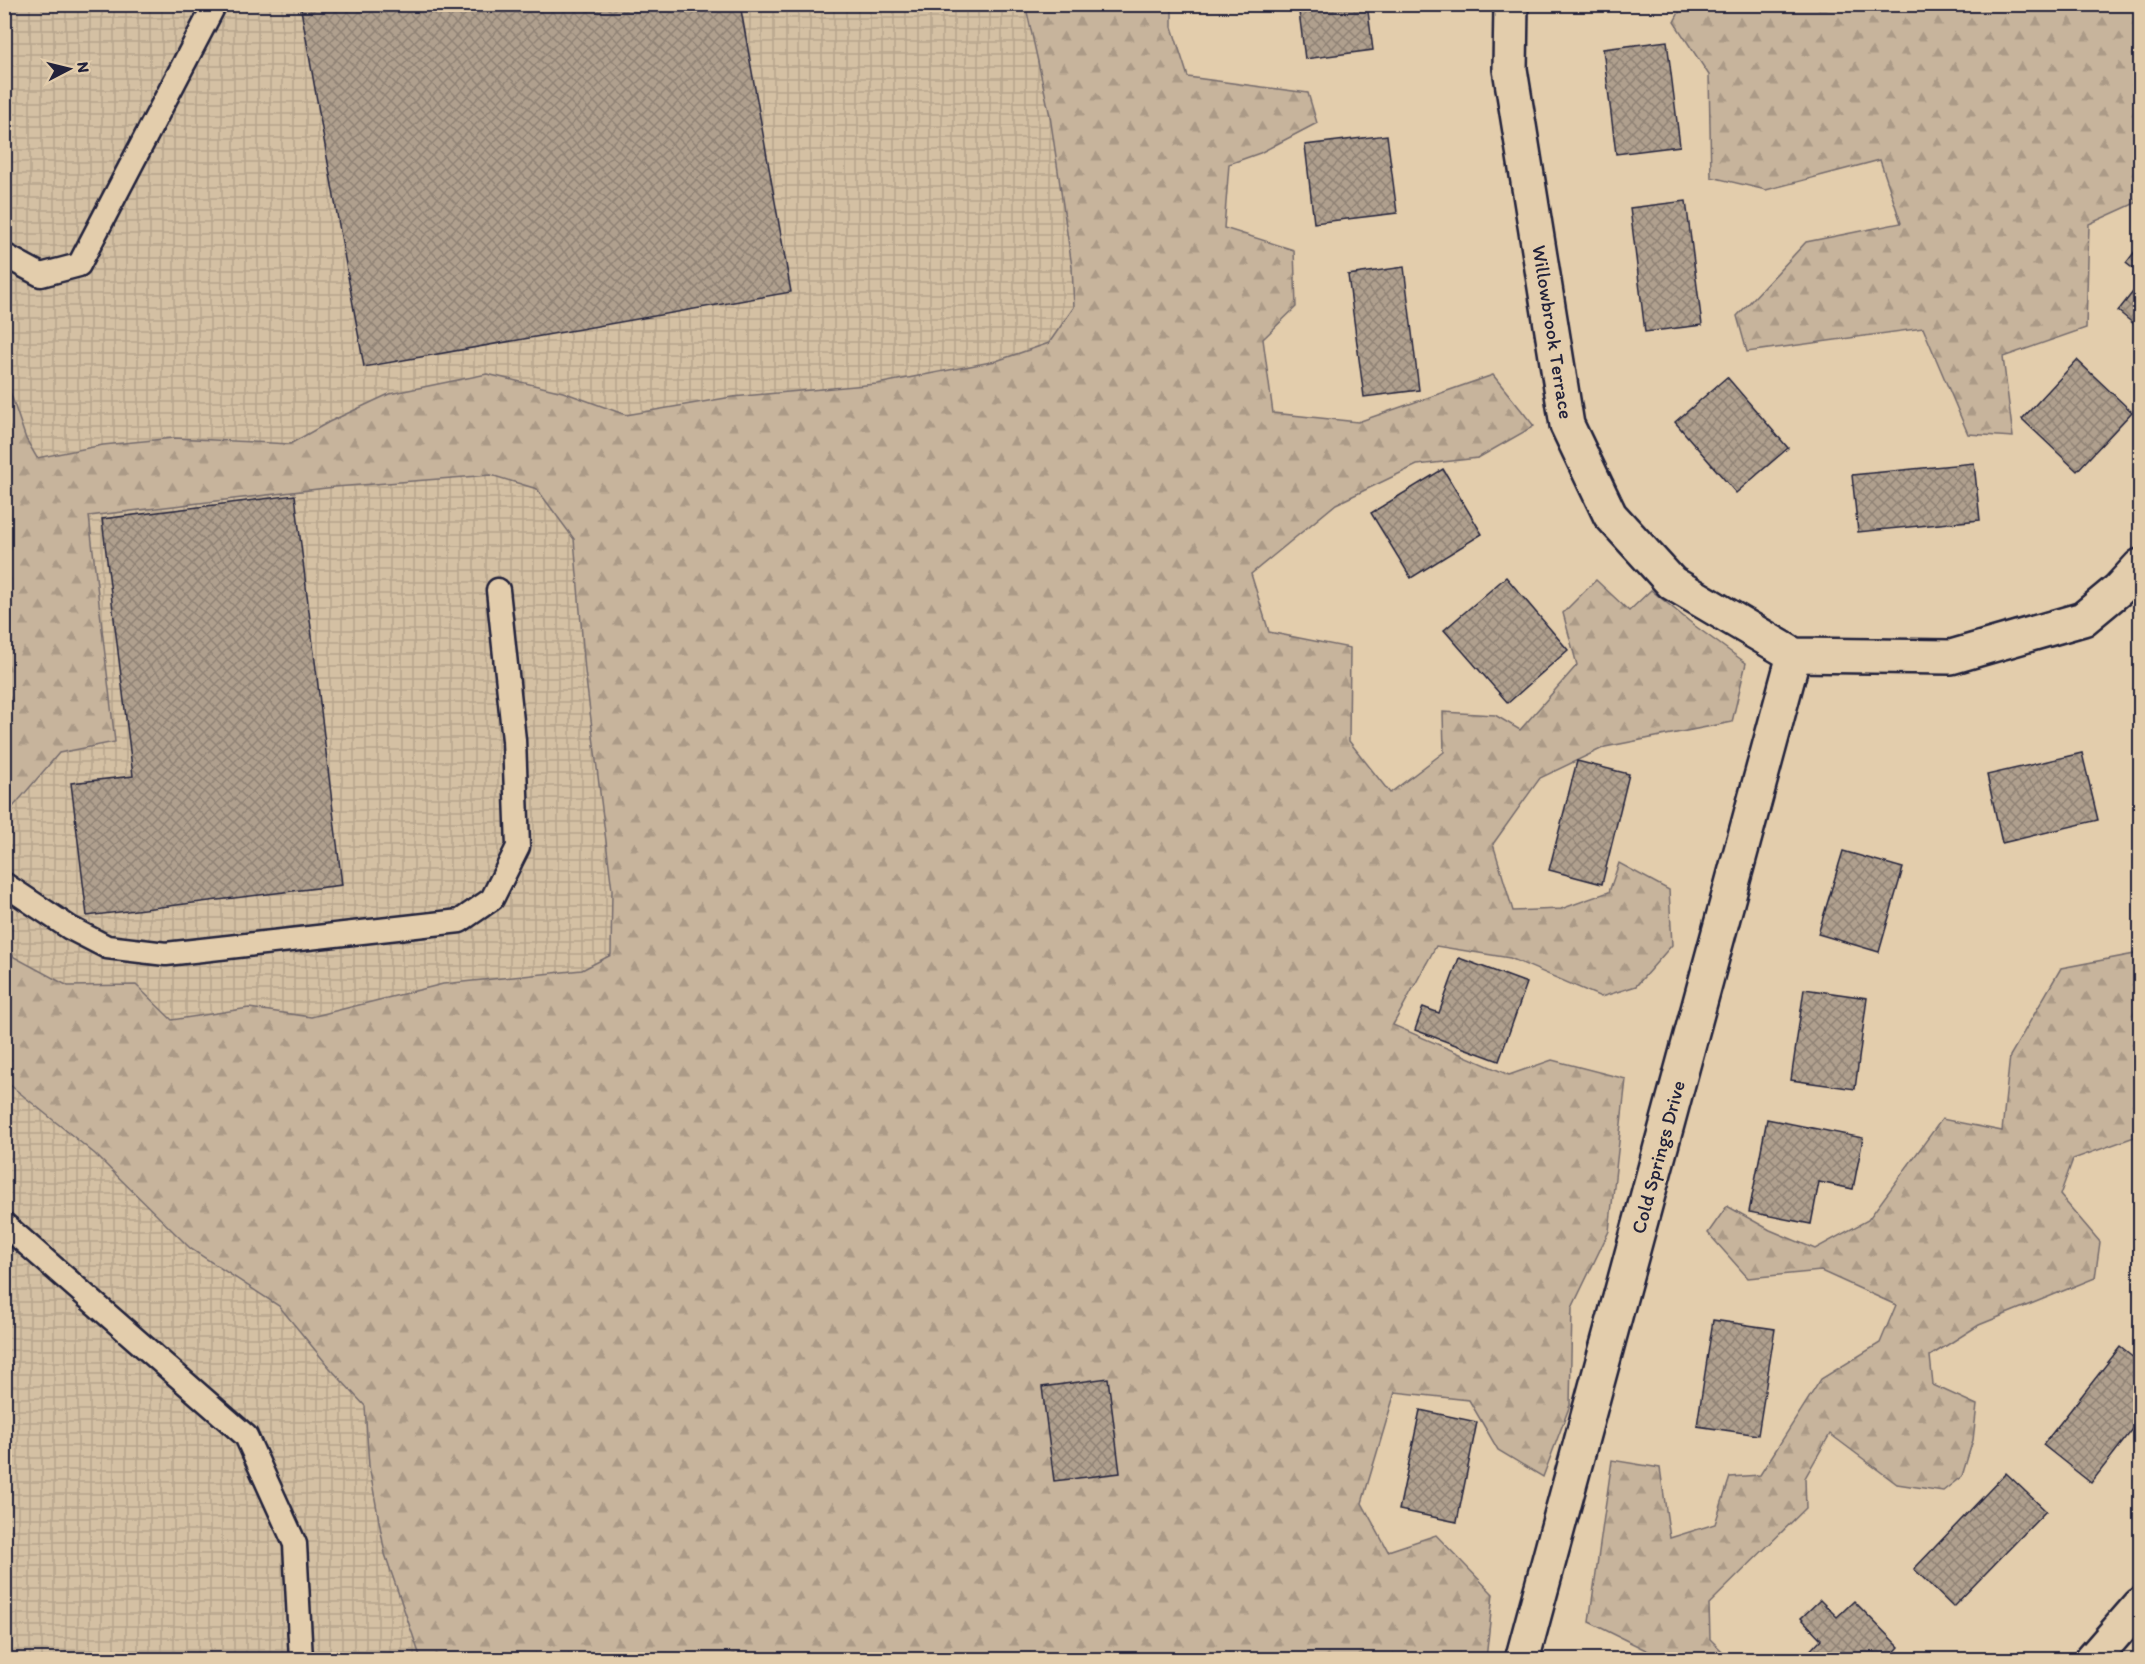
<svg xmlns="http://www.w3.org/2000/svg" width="2145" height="1664" font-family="Itim,sans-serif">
  <defs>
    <pattern id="industrial-grid" width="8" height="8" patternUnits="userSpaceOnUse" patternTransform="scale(1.5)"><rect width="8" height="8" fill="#d4c0a3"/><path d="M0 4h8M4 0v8" fill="none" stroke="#b6a58d"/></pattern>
    <pattern id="forest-firs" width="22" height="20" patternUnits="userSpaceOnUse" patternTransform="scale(1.5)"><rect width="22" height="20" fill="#c7b49c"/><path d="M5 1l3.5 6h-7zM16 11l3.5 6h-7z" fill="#ab9a87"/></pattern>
    <pattern id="building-cross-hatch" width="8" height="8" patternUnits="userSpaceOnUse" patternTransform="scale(1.5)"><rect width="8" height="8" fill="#b0a08e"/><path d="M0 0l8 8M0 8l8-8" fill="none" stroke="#8f8275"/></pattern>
  </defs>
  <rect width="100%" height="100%" fill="#e3cdac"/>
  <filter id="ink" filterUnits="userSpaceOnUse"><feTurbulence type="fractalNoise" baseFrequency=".0167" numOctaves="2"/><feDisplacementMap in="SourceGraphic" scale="12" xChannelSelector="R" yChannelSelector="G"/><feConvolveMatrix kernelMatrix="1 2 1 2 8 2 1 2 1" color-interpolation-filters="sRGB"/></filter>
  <g filter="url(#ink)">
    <!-- industrial -->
    <polygon fill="url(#industrial-grid)" points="5,5 1091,5 1145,355 673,1027 534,1659 5,1660"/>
    <!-- forest -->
    <g fill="url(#forest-firs)" stroke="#746b6c" stroke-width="1.5">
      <polygon points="1023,5 1172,5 1172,27 1188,77 1308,93 1317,123 1260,153 1229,164 1224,228 1294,250 1296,307 1263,339 1273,413 1358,422 1493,375 1534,426 1478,458 1417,465 1336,504 1251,574 1269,632 1350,648 1349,741 1390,793 1444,752 1443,712 1495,715 1520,730 1577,665 1563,613 1596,580 1629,611 1651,590 1695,626 1746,663 1732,722 1605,747 1540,778 1493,844 1513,911 1561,909 1609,892 1619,863 1669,890 1672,945 1636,986 1601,997 1510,958 1436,946 1393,1025 1509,1075 1552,1060 1626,1079 1609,1231 1572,1308 1570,1405 1543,1477 1498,1450 1469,1400 1395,1392 1362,1503 1388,1551 1436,1535 1493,1594 1486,1659 421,1659 385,1554 369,1466 365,1406 329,1367 279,1306 191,1249 95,1154 5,1081 5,944 14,957 68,986 136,985 172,1020 249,1008 311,1017 443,984 582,970 611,955 612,890 585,671 574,539 537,489 491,475 335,487 89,516 115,742 59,753 13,807 4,804 4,374 26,439 37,458 103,445 174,438 290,444 329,422 389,394 487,374 563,392 626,415 732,397 877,384 996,361 1049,343 1074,307 1072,267 1050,116 1027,12"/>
      <polygon points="1683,5 2140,5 2140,201 2089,224 2086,328 2003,357 2013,437 1968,434 1923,328 1747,352 1737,316 1806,242 1901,223 1880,160 1766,190 1711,177 1709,75 1674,22"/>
      <polygon points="2140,953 2140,1135 2073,1159 2060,1195 2100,1242 2095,1278 1979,1325 1930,1356 1933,1385 1977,1405 1973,1440 1962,1476 1943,1491 1897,1484 1830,1434 1805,1478 1806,1508 1709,1604 1710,1639 1730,1659 1664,1659 1589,1622 1612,1460 1660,1468 1670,1538 1715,1524 1730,1477 1760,1475 1821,1379 1880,1343 1896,1305 1821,1271 1748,1278 1708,1233 1727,1206 1770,1230 1815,1249 1868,1220 1942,1119 2002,1131 2010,1056 2061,968"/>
    </g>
    <!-- building -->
    <g fill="url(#building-cross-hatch)" stroke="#22223b" stroke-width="1.5">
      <polygon points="300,4 740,4 791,292 364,367"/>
      <polygon points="1298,4 1367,4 1373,50 1305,59"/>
      <polygon points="1667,41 1680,146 1616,154 1603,49"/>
      <polygon points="1387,135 1397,213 1314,223 1305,145"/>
      <polygon points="1686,201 1702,325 1645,332 1630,208"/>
      <polygon points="2140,245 2140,274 2126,263"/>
      <polygon points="1404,267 1419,390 1364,397 1348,275"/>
      <polygon points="2140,283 2140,329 2118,311"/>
      <polygon points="2077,360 2132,412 2077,471 2022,419"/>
      <polygon points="1727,377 1788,448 1736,493 1675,422"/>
      <polygon points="1974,463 1980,520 1858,532 1852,475"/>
      <polygon points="1443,469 1482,534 1411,578 1371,513"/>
      <polygon points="295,495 342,885 87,916 71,783 133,776 102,519"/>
      <polygon points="1506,577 1568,650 1508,703 1444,630"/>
      <polygon points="2082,753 2098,820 2002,843 1987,775"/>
      <polygon points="1577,761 1629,774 1602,884 1549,870"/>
      <polygon points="1843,851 1903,868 1879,952 1818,934"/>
      <polygon points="1459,958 1527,983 1499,1061 1415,1030 1423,1007 1439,1013"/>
      <polygon points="1804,989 1867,998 1855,1089 1791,1080"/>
      <polygon points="1767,1119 1863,1138 1853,1189 1819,1182 1811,1224 1749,1212"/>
      <polygon points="1713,1320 1775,1329 1758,1435 1697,1426"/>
      <polygon points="2120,1347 2140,1363 2140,1420 2091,1483 2043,1445"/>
      <polygon points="1108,1378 1120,1473 1054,1481 1042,1387"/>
      <polygon points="1420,1410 1477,1422 1457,1522 1399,1510"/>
      <polygon points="2006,1473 2046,1511 1953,1607 1914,1569"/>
      <polygon points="1820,1600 1837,1617 1854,1601 1899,1647 1887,1660 1801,1660 1821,1639 1801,1618"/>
    </g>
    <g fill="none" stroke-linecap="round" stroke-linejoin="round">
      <!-- lane casing -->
      <g stroke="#22223b" stroke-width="27">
        <g id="lane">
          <polyline points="4,255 41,275 79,265 215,4"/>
          <polyline points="4,884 70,928 107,947 166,954 460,921 492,899 518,847 514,740 498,590"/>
          <polyline points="4,1224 246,1436 295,1544 301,1660"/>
        </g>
      </g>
      <!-- street casing -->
      <g stroke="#22223b" stroke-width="38">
        <g id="street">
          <polyline points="1511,4 1510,69 1567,425 1610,515 1672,583 1794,655 1951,657 2083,619 2118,590 2140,566"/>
          <polyline points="1522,1660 1794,655"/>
        </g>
      </g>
      <!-- secondary casing -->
      <g stroke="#22223b" stroke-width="38">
        <polyline id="secondary" points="2092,1660 2140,1605"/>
      </g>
      <!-- lane -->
      <use href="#lane" stroke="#e3cdac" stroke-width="22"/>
      <!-- street -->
      <use href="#street" stroke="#e3cdac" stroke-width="33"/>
      <!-- secondary -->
      <use href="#secondary" stroke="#e3cdac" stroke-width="33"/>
    </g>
  </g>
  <g text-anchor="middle" stroke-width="5" stroke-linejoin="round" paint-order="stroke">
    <!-- street labels -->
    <g font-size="20" fill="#22223b" stroke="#e3cdac">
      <text transform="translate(1553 332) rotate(81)" y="7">Willowbrook Terrace</text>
      <text transform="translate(1658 1157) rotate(-75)" y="7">Cold Springs Drive</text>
    </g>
  </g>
  <!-- margin -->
  <rect width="2145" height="1664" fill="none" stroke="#e3cdac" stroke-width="24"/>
  <rect x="12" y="12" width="2121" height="1640" fill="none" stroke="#22223b" stroke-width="2" filter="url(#ink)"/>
  <!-- north arrow -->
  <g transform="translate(69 69) rotate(83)" stroke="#e3cdac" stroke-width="4.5" paint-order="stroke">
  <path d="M0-4.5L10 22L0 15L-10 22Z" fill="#22223b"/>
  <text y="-9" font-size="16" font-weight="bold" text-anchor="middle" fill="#22223b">N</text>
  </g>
</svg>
